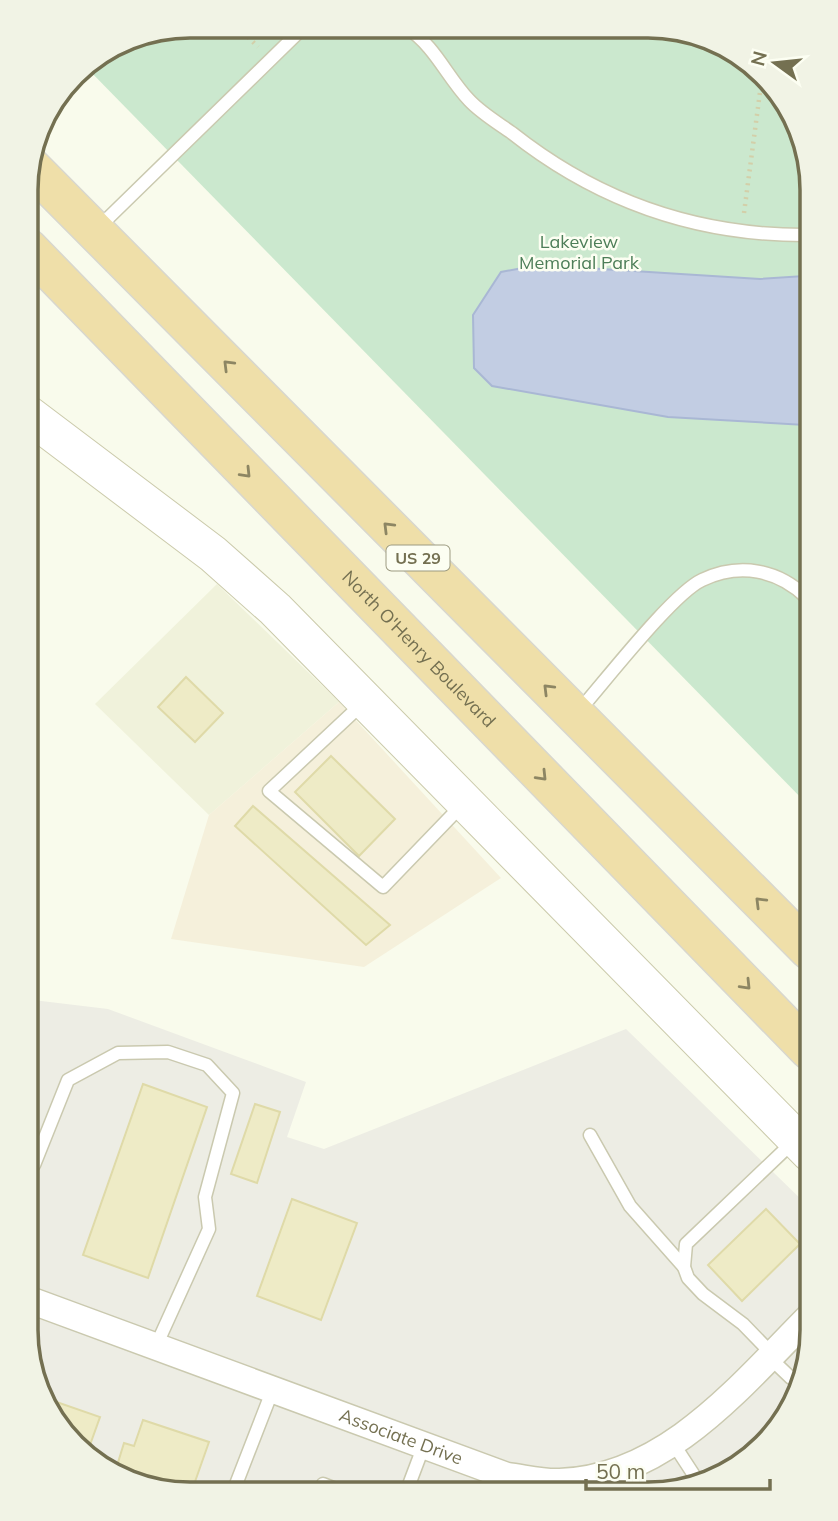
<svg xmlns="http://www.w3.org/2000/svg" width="838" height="1521" font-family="Mulish,sans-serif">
  <rect width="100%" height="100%" fill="#f9fbec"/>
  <!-- residential -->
  <polygon fill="#f0f2db" points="217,584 339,702 209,815 95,704"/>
  <!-- commercial -->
  <polygon fill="#f5f0db" points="339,702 501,878 364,967 171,939 209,815"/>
  <!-- industrial -->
  <polygon fill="#edede4" points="33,1000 108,1009 306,1082 287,1137 324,1149 626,1029 810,1208 811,1341 778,1430 701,1486 169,1493 83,1454 35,1384"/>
  <!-- green -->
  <polygon fill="#cbe8ce" points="191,26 679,29 755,67 803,137 808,805 85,66 128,39"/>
  <!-- water -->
  <polygon fill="#c2cde3" stroke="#a9b7d4" stroke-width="2" points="538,265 760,279 804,276 805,425 668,417 492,386 474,368 473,315 501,272"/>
  <!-- building -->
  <g fill="#eeebc6" stroke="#dfdaa8" stroke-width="2">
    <polygon points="186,677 223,713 195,742 158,707"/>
    <polygon points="331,756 395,819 359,856 295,792"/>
    <polygon points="253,806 390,925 366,945 235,826"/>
    <polygon points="143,1084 207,1107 148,1278 83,1255"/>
    <polygon points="255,1104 280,1112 257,1183 231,1174"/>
    <polygon points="292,1199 357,1223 321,1320 257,1296"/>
    <polygon points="766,1209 800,1244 742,1301 708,1265"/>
    <polygon points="45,1398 100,1417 86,1456 83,1454"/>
    <polygon points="143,1420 209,1442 191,1493 169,1493 116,1469 124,1443 134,1446"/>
  </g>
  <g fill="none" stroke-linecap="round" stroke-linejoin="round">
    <!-- lane casing -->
    <g stroke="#cac9af" stroke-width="15">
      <g id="lane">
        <path d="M407,28C435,46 447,77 469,100C481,113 498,123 512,133C598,201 694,235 804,235"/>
        <polyline points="99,227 304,27"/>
        <polyline points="362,704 269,791 383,887 463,804"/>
        <path d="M577,713C603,684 672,594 702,580C740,562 778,570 806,597"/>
        <polyline points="590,1135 630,1206 684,1267"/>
        <polyline points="34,1165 68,1080 118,1053 168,1052 207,1065 233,1093 205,1197 209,1229 156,1346"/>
        <polyline points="772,1354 743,1324 703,1294 688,1278 684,1267 686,1244 793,1142"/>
        <polyline points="769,1357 791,1378 797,1379"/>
        <polyline points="673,1443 701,1486"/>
        <polyline points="323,1484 341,1491"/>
        <polyline points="407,1490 424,1445"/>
        <polyline points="233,1492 273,1389"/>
      </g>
    </g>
    <!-- street casing -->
    <g stroke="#cac9af" stroke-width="29">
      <g id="street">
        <path id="s1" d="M35,1302L507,1476C524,1478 543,1483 560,1482C667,1478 741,1385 811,1315"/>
      </g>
    </g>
    <!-- secondary casing -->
    <g stroke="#cbcaab" stroke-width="39">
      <polyline id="secondary" points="29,415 213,554 275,609 810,1153"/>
    </g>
    <!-- highway casing -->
    <g stroke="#d8d7ce" stroke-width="41">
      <g id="highway">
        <polyline points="29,165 809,950"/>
        <path id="s2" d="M28,248L809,1050"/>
      </g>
    </g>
    <!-- path -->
    <g stroke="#d3cfa9" stroke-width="4.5" stroke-dasharray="2 5" stroke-linecap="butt">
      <polyline points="238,27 258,47"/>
      <polyline points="744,213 762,77"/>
    </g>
    <!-- lane -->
    <use href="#lane" stroke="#fff" stroke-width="12"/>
    <!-- street -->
    <use href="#street" stroke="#fff" stroke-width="26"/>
    <!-- secondary -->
    <use href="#secondary" stroke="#fff" stroke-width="37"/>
    <!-- highway -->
    <use href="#highway" stroke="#efdfa9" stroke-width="38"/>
  </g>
  <!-- one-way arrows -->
  <defs><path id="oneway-chevron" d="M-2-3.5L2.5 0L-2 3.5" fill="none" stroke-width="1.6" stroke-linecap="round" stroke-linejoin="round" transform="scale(1.75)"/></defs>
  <g stroke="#8d8663">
    <use href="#oneway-chevron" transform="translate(228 365) rotate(-135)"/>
    <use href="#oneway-chevron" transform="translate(246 473) rotate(46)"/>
    <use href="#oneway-chevron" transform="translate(388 527) rotate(-135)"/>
    <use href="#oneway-chevron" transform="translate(548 689) rotate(-135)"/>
    <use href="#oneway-chevron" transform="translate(542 776) rotate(46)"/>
    <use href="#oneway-chevron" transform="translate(760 902) rotate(-135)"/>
    <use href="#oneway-chevron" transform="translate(746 985) rotate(46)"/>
  </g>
  <g text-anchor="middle" stroke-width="5" stroke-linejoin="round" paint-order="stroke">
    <!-- shield labels -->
    <rect fill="#fcfef2" stroke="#9d9b81" stroke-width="2" x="386.5" y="545.5" width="63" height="25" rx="5"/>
    <g font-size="16" font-weight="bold" fill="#747051">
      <text x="418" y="564">US 29</text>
    </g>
    <!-- park labels -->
    <g font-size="18" fill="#4d7e58" stroke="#fcfef2">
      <text x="579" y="248">Lakeview<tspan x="579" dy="21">Memorial Park</tspan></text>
    </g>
    <!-- street labels -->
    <g font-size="18" fill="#747051" stroke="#fcfef2">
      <text dy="6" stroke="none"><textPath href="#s2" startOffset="560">North O'Henry Boulevard</textPath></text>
      <text dy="6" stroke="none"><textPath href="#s1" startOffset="390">Associate Drive</textPath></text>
    </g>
  </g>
  <!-- crop -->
  <path d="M0 0H838V1521H0ZM190 38H648A152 152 0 0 1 800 190V1330A152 152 0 0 1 648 1482H190A152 152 0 0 1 38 1330V190A152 152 0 0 1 190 38Z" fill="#f1f3e5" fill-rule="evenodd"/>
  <path fill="none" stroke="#747051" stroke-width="3.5" d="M190 38H648A152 152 0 0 1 800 190V1330A152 152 0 0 1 648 1482H190A152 152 0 0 1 38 1330V190A152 152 0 0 1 190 38Z"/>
  <!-- north arrow -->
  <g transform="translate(775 63) rotate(285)" stroke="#fcfef2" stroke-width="5" paint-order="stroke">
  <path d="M0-5L12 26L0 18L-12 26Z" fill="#747051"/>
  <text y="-10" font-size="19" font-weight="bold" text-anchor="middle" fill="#747051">N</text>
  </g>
  <!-- scale -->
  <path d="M586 1479v10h184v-10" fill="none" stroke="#747051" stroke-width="3.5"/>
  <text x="596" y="1479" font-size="21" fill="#747051" stroke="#fcfef2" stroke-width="5" paint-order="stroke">50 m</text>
</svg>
